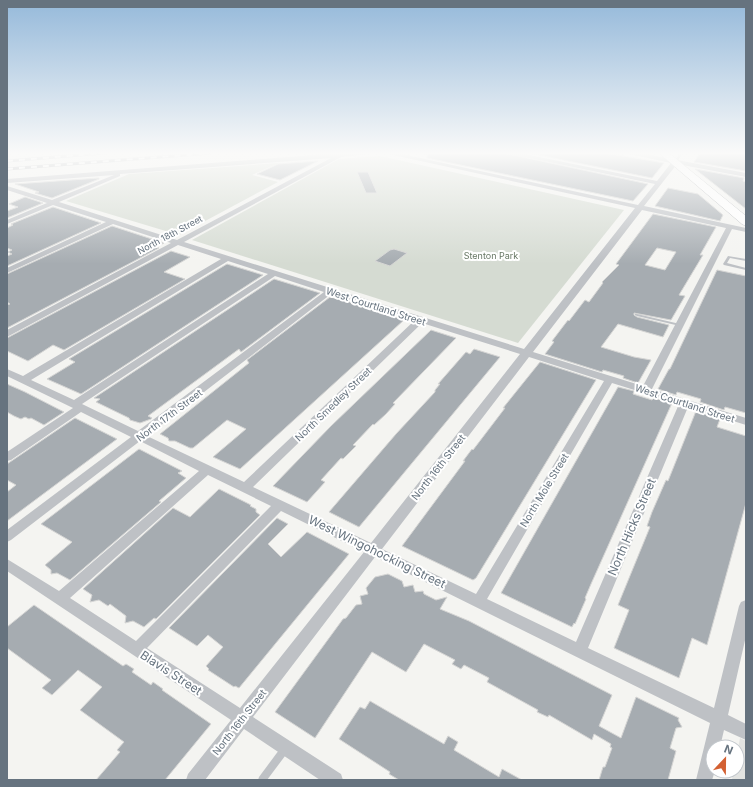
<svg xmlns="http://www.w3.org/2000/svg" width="753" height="787" font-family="Inter,sans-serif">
  <rect width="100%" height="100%" fill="#f4f4f1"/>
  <!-- built -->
  <polygon fill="#e2e3e1" points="740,738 746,741 746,780 732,780 733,771 737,771 737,754"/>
  <!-- green -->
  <g fill="#d5dbd2">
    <polygon points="380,156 624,210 518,343 192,240 339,159"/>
    <polygon points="279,163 252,175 278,182 179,235 66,201 129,174"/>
  </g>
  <!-- building -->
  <g fill="#a6acb1" stroke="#d5d5d4" fill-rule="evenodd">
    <polygon points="427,153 504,153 648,184 633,201 427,158"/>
    <polygon points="529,153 606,153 664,163 652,178"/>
    <polygon points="700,153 746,153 746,171 694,162"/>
    <polygon points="318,161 280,180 257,174 278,164"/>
    <polygon points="695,169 744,178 743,181 746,182 746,209"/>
    <polygon points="357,172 368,172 377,193 366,193"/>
    <polygon points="99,178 99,179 52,198 35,193 39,192 15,184"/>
    <polygon points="668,188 698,194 723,215 720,221 655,206"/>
    <polygon points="25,197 43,203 7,218 7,211 18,207 9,204"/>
    <polygon points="53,207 101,223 7,266 7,256 12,254 8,252 12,250 7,248 7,228 13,225 11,224"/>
    <path d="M653,214L716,227L700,255H703L679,295L685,296L671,320L634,313V315L637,317L669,325L663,337L618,324L601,347L634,357L651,360L638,383L623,378L624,376L603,370L602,372L545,354L554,342L552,341L568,320L569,321L585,300L589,302L603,283L602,282L619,265L616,264ZM657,248L676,252L665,270L645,265Z"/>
    <polygon points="112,226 164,243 156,247 159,248 7,328 7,305 10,304 7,302 7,274"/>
    <polygon points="394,249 407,253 390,266 375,261 390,250"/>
    <polygon points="171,251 190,257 164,272 185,279 64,350 53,345 28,361 7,351 7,338"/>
    <polygon points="227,264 263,275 81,394 47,379 75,362 69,359"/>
    <polygon points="717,270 746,276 746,413 725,407 724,410 700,402 701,399 677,392 676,395 658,389 669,369 670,369"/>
    <polygon points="274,279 320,293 241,352 239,349 148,416 152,418 151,419 140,423 130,420 129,418 96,402 100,399 94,398"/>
    <polygon points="330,297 347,301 404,320 240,469 213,457 246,429 227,420 193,448 190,448 175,441 169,441 168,438 160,434 249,363 247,360"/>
    <polygon points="431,330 456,338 393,403 395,404 386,414 374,425 373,424 354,444 353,445 356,446 343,459 341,458 321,480 325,482 307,502 273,486 331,426"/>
    <polygon points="474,349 500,357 359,527 329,512 396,434 435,392 435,390 440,384 438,384 466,352 470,354"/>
    <polygon points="540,362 596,380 476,578 473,580 402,546 465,461 463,461 472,449 473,450 505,408 503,408"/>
    <polygon points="7,384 25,392 64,412 44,425 31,418 29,419 25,417 21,419 14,416 7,412"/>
    <polygon points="618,387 634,391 633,394 652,400 654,398 672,403 591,584 585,598 586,599 575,624 574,623 572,627 501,593"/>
    <polygon points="696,411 720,419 717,427 746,436 746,503 707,645 692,638 679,678 614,648 629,610 618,605 650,527 647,526 652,512 666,480 668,481"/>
    <polygon points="75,418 117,439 7,521 7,492 16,485 7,480 7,464"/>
    <polygon points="139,449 182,471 178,473 186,478 159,501 161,502 70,580 57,573 51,574 51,570 45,565 72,542 41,524"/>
    <polygon points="219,489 251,505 250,506 256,509 256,512 260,515 156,619 154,618 144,627 133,621 125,623 126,616 110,604 108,606 99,600 90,602 92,595 83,589 84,588 173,508 190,517"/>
    <polygon points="277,518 288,524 268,544 281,557 307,532 349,554 239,688 235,686 234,687 208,670 209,669 206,666 223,647 208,635 197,646 169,628"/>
    <polygon points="388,574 402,581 404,587 413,585 415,592 423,591 424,594 436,600 447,597 440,609 469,621 612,695 599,726 621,738 636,697 679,718 678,720 682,727 676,728 670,748 676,751 668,780 599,780 603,767 605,767 612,748 610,747 611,744 594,734 592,740 549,715 548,717 537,712 538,710 487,682 489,678 464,665 461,669 452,664 455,660 424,644 406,672 372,652 315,738 275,712 343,619 346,618 356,605 362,604 360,596 368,594 366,588 375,577"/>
    <polygon points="34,605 123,666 126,664 134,669 132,672 151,685 153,682 163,689 162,690 211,724 165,780 96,780 120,752 117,750 124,742 80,710 102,687 78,670 52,695 42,688 51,680 7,648 7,627"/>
    <polygon points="370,701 444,744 448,736 458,742 454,750 499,777 502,769 522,780 399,780 389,774 390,772 339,739 360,707 365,709"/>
  </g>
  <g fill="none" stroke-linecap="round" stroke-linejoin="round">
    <!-- primary casing -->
    <g stroke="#b4b7ba" stroke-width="1">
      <polygon id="primary" points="659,153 669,153 746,216 746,226 742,224"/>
    </g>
    <!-- service -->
    <g fill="#bec1c5" fill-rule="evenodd">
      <polygon points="680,153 683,153 676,163 674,163 674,162"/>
      <polygon points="728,256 746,259 746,261 730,258 727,263 746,268 746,270 724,265 723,264"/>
      <polygon points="635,314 637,314 680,324 682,325 680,326 637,316 635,315"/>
      <polygon points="285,745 288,746 289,749 288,752 267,780 258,780 259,777 282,746"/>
    </g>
    <!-- minor -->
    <path fill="#bec1c5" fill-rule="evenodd" d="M339,153H375L341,157L184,242L524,349L635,208L384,153H397L638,205L655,184L505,153H519L657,181L671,163L625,153H640L746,173V177L677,164L644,206L746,228V232L732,229L652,389L746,418V425L688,407L588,648L714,708L739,606L741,602L746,600V636L728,715L746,724V740L724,730L720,747H713V771H715L712,780H696L710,723L375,557L253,717L341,774L343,780H320L244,729L205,780H186L188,774L231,720L7,571V559L59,591L199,471L140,441L11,540L7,542V530L131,437L81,412L11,460L7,461V452L73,408L7,376V369L23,376L221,259L178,245L7,337V330L171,243L113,224L7,273V268L106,222L53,205L7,224V220L47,203L7,190V186L52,200L114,175L7,183V179ZM331,158L177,240L59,202L120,176V174ZM642,210L726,228L643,386L533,352ZM228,261L268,274L74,400L31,380ZM275,276L324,292L138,431L82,404ZM331,294L415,320L244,482L147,436ZM422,323L520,354L371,543L253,487ZM529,357L604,381L476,594L382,549ZM612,383L679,404L576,642L487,599ZM208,475L271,506L136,641L70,598ZM281,511L364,552L240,708L147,648Z"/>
    <!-- primary -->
    <use href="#primary" fill="#fff" fill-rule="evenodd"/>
    <!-- rail casing -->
    <g stroke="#a2a6ab" stroke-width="3">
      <g id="rail">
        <polyline points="7,161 104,153"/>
        <polyline points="7,169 211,153"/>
      </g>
    </g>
    <!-- rail -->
    <use href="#rail" stroke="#fff" stroke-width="2" stroke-dasharray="6" stroke-linecap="butt"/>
  </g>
  <!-- sky -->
  <linearGradient id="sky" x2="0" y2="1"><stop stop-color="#95b9da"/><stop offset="0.58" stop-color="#fafaf9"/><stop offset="1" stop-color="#fafaf9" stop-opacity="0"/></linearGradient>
  <rect width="753" height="264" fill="url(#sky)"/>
  <g text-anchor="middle" stroke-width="4" stroke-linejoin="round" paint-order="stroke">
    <!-- far-street labels -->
    <g font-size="9" fill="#66737f" stroke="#fff">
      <text transform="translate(170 235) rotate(-28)" y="3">North 18th Street</text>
    </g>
    <!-- far-park labels -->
    <g font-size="9" fill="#677764" stroke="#fff">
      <text x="491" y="259">Stenton Park</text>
    </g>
    <!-- street labels -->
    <g font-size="10" fill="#66737f" stroke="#fff">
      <text transform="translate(376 306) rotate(18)" y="4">West Courtland Street</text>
      <text transform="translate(685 403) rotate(18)" y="4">West Courtland Street</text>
      <text transform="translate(333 404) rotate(-44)" y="4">North Smedley Street</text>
      <text transform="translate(169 415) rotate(-37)" y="4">North 17th Street</text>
      <text transform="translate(438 467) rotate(-52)" y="4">North 16th Street</text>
      <text transform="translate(544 490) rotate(-59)" y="4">North Mole Street</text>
      <text transform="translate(239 722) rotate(-52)" y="4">North 16th Street</text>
    </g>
    <!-- near-street labels -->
    <g font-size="12" fill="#66737f" stroke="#fff">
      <text transform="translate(632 527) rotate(-67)" y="4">North Hicks Street</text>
      <text transform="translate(377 552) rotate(26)" y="4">West Wingohocking Street</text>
      <text transform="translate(171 673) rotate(33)" y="4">Blavis Street</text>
    </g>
  </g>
  <!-- border -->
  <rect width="753" height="787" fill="none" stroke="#66737f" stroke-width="16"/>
  <!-- north arrow -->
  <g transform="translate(725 759) rotate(22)"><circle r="19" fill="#ffffff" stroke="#c2c7cc"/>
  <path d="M0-3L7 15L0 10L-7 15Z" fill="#d36032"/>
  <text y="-6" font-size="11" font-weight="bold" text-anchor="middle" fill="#66737f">N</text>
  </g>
</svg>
